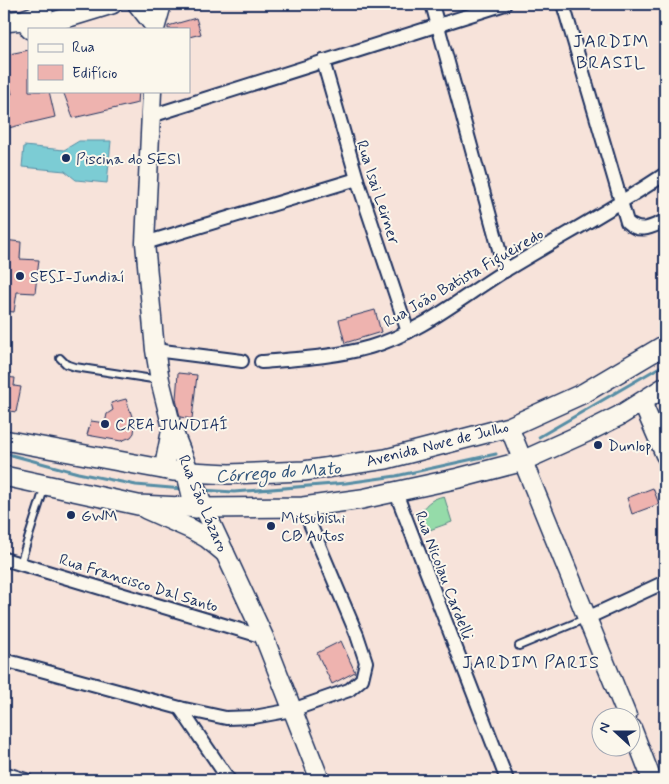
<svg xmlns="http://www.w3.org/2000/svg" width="669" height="784" font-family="Mynerve,sans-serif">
  <rect width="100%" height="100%" fill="#f7e3da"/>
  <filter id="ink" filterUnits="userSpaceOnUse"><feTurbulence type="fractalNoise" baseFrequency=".02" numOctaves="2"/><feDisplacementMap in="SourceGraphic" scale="10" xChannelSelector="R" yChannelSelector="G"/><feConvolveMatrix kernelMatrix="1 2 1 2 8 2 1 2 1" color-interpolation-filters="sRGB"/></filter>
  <g filter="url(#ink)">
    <!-- green -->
    <path fill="#95dba9" stroke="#588584" d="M444,496L452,522L424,532L418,516C425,505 430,499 444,496Z"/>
    <!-- water -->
    <polygon fill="#7bccd4" stroke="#558da5" points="79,141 111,141 107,183 76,180 65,171 22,167 24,146 64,150"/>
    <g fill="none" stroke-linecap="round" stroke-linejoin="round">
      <!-- stream -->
      <g stroke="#558da5" stroke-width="3">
        <polyline points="539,437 665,364"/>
        <polyline points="4,453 78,473 136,485 183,489"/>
        <polyline points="202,490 234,492 346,483 396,476 496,454"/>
      </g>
    </g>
    <!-- building -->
    <g fill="#eeb3af" stroke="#1b2f5e">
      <polygon points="196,18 201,34 189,37 189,29 168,29 168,26"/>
      <polygon points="29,50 29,91 49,91 55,117 4,129 4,96 12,94 4,62 4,55"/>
      <polygon points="63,91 139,91 138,103 73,118"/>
      <polygon points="4,240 21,242 20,259 39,260 35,293 17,292 14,312 4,311"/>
      <polygon points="375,310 381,332 345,343 339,320"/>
      <polygon points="178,373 197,375 192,419 180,417 176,399"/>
      <polygon points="4,377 15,378 14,386 21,387 16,412 4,410"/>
      <polygon points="126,399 135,425 134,433 131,437 121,441 87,435 91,421 105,423 107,414 113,410 111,403"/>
      <polygon points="653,488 659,504 632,514 627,498"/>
      <polygon points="341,641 355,672 332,684 317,653"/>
    </g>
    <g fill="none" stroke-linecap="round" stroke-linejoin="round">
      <!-- lane casing -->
      <g stroke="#1b2f5e" stroke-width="10">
        <g id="lane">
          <polyline points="60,358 66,364 75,367 159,380"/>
          <polyline points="20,564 45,486"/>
          <polyline points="519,646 587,618"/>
        </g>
      </g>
      <!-- street casing -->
      <g stroke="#1b2f5e" stroke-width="16">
        <g id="street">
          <polyline points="432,4 505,271"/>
          <path d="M563,4L627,222C640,234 651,227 665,221"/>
          <polyline points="323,61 357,179 408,332"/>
          <polyline points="151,116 505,4"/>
          <polyline points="145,243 357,179"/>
          <polyline points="155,350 242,361"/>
          <path d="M261,362C297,359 335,357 370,347C420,333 462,297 506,270C559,238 613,209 665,174"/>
          <polyline points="396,493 507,780"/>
          <polyline points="4,559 264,637"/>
          <polyline points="587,618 665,582"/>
          <polyline points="4,660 180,708 226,718 254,717 292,710 349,690 362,679 366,662 357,635 303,507"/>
          <polyline points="180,708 229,780"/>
          <polyline points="4,773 26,780"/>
        </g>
      </g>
      <!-- secondary casing -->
      <g stroke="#1b2f5e" stroke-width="21">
        <g id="secondary">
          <polyline points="137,4 155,27"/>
          <polyline points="155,29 162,4"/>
          <polyline points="152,91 145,243 155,350 160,380 172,428 204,508 264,637 320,780"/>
          <polyline points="642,402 665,455"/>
          <polyline points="509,427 627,716"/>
          <polyline points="632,728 652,780"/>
        </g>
      </g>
      <!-- primary casing -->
      <g stroke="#1b2f5e" stroke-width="22">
        <g id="primary">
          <polyline points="4,22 23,20 43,13"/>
          <polyline points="30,29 112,4"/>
          <polyline points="4,440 173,471 190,472"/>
          <polyline points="164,469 172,428"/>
          <polyline points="4,476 138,505 204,508 303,507 362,499 459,478 520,462 589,431 619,416 665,387"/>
          <polyline points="195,508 188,479 190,472 229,474 304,471 386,459 509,427 584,393 665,345"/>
          <polyline points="146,509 191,529 207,538 224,552"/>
        </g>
      </g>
      <!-- lane -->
      <use href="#lane" stroke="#fbf7ec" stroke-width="6"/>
      <!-- street -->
      <use href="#street" stroke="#fbf7ec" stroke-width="12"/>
      <!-- secondary -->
      <use href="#secondary" stroke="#fbf7ec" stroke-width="18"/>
      <!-- primary -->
      <use href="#primary" stroke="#fbf7ec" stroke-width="19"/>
    </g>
  </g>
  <!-- markers -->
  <g fill="#1b2f5e" stroke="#fbf7ec" stroke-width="2">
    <circle cx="66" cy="158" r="5"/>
    <circle cx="20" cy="276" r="5"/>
    <circle cx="105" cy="424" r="5"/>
    <circle cx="598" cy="445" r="5"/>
    <circle cx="71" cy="515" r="5"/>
    <circle cx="271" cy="526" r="5"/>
  </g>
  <g text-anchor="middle" stroke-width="4" stroke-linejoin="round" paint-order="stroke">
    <!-- poi labels -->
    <g font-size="16" fill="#1b2f5e" stroke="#fbf7ec" text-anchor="start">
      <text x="76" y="164">Piscina do SESI</text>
      <text x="30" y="282">SESI-Jundiaí</text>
      <text x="115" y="430">CREA JUNDIAÍ</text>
      <text x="608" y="451">Dunlop</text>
      <text x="81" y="521">GWM</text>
      <text x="281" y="523">Mitsubishi<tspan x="281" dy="18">CB Autos</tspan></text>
    </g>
    <!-- street labels -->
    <g font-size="16" fill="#1b2f5e" stroke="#fbf7ec">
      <text transform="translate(379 192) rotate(72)" y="6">Rua Isai Leirner</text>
      <text transform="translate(463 277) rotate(-30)" y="6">Rua João Batista Figueiredo</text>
      <text transform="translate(437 443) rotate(-14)" y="6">Avenida Nove de Julho</text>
      <text transform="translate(204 503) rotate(67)" y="6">Rua São Lázaro</text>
      <text transform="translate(445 575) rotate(69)" y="6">Rua Nicolau Cardelli</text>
      <text transform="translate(139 582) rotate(17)" y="6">Rua Francisco Dal Santo</text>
    </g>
    <!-- neighbourhood labels -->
    <g font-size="18" letter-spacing="1" fill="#1b2f5e" stroke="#fbf7ec">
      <text x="611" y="47">JARDIM<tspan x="611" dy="21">BRASIL</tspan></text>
      <text x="531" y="668">JARDIM PARIS</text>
    </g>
    <!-- water labels -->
    <g font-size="18" font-style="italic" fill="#33567c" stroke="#fbf7ec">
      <text transform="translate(278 472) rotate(-4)" y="6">Córrego do Mato</text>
    </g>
  </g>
  <!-- margin -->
  <rect width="669" height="784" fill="none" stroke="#fbf7ec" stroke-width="20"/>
  <rect x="10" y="10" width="649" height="764" fill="none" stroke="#1b2f5e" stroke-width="2" filter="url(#ink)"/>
  <!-- legend -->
  <rect x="28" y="28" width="162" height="65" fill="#fbf7ec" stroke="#a1a7b3"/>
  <rect x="38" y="44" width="25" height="8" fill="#fbf7ec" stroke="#a1a7b3"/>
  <text x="72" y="52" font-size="15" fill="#1b2f5e">Rua</text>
  <rect x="38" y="65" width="25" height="15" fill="#eeb3af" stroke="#a1a7b3"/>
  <text x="72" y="78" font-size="15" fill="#1b2f5e">Edifício</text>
  <!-- north arrow -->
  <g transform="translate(616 732) rotate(291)"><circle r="24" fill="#fbf7ec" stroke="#a1a7b3"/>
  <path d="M0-4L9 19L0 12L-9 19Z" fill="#1b2f5e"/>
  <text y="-8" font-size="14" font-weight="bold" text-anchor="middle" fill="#1b2f5e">N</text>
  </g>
</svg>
